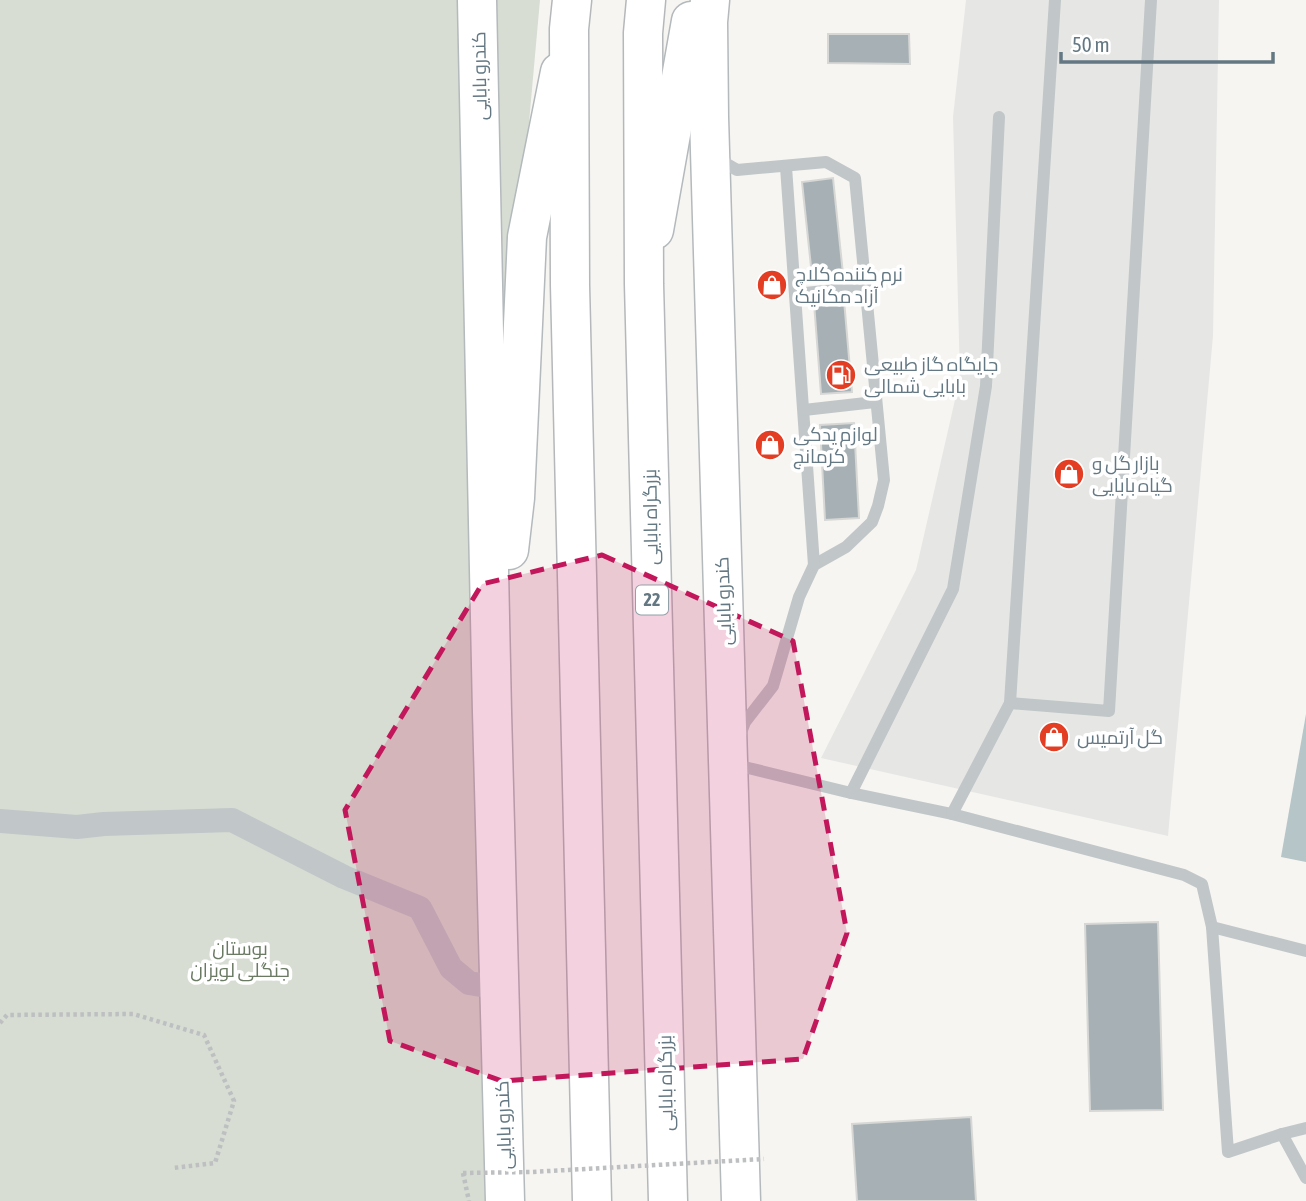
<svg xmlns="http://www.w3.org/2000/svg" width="1306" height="1201" font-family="'Asap Condensed',Cairo,sans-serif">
  <rect width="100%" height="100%" fill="#f6f5f2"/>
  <!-- built -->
  <polygon fill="#e6e7e5" points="966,0 1219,0 1213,336 1168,836 821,758 916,570 960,378 953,117"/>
  <!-- green -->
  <g fill="#d7ddd3">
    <polygon points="0,0 464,0 485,1201 0,1201"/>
    <polygon points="485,0 540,0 518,245 508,483"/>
  </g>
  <!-- water -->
  <polygon fill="#b6c5c7" points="1306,714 1306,862 1281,857"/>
  <!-- building -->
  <g fill="#a7b1b5" stroke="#d7d7d5" stroke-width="2">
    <polygon points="828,34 909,34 910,64 828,63"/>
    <polygon points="833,178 843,274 812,276 802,182"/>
    <polygon points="844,300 852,392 821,394 814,303"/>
    <polygon points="854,423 859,518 825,520 820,425"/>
    <polygon points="1158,922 1163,1110 1090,1111 1085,924"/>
    <polygon points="971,1117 976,1201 857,1201 852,1124"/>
  </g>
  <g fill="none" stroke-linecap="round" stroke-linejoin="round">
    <!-- primary casing -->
    <g stroke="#b4b9bc" stroke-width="41">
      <g id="primary">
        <polyline points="477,0 492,712 505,1201"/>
        <polyline points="710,0 708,22 709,117 741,1201"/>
        <polyline points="654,230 691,21"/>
        <polyline points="509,550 515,498 527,237 560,72"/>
      </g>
    </g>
    <!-- trunk casing -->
    <g stroke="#b4b8ba" stroke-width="41">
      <g id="trunk">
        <polyline points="572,0 569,29 570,285 592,1201"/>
        <polyline points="646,0 643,33 644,284 668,1201"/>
      </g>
    </g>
    <!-- path -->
    <g stroke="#bdbfc1" stroke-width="4.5" stroke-dasharray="3.5 3.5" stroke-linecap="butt">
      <polyline points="0,1023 7,1015 133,1014 204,1035 234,1101 215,1163 173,1168"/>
      <polyline points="463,1173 469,1201"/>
    </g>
    <!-- service -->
    <g stroke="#c1c6c8" stroke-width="12">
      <polyline points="719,154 720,160 737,170 826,162 855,178 884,480 878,506 872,522 846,547 814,565 799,597 773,686 745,722 740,735"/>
      <polyline points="786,167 814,565"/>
      <polyline points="795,294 865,287"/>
      <polyline points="804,410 875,402"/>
      <polyline points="1010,703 1109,711 1151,0"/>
      <polyline points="732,764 851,793 952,814 1184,875 1202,884 1212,927 1228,1152 1282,1134 1306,1128"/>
      <polyline points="851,793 953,589 986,386 999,117"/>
      <polyline points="952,814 1010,703 1055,0"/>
      <polyline points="1212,927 1306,951"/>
      <polyline points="1282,1134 1306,1178"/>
    </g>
    <!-- minor -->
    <polyline stroke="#c1c6c8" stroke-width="24" points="0,821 77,827 104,824 232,820 344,877 420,908 451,968 469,983 499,988"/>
    <!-- primary -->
    <use href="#primary" stroke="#fff" stroke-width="38"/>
    <!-- trunk -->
    <use href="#trunk" stroke="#fff" stroke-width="38"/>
    <!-- path-bridge -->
    <polyline stroke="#bdbfc1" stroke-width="4.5" stroke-dasharray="3.5 3.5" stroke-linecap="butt" points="463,1173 531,1172 764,1159"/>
  </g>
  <!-- marked area -->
  <path fill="#c2185b" fill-opacity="0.2" stroke="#c2185b" stroke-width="5" stroke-dasharray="14 9" stroke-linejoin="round" d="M602,555L793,641L847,933L803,1059L502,1081L390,1041L345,810L482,584Z"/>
  <!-- icons -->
  <defs>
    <g id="shop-disc" transform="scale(1.575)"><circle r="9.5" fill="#e33e24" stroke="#fff"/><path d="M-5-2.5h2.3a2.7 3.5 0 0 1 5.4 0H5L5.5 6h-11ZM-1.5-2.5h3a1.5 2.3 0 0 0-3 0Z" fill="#fff"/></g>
    <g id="fuel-disc" transform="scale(1.575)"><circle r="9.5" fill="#e33e24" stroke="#fff"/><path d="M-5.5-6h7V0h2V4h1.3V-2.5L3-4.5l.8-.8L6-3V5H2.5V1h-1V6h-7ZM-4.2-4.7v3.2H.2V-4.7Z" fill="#fff"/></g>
  </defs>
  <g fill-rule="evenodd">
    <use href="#shop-disc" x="772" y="285"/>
    <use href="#fuel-disc" x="841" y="375"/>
    <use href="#shop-disc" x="770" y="445"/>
    <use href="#shop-disc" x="1069" y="474"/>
    <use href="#shop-disc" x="1054" y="737"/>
  </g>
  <g text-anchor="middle" stroke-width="7" stroke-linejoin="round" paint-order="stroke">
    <!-- shield labels -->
    <rect fill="#fff" stroke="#92a0a8" stroke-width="2" x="636" y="585.5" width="32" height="29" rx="5"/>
    <g font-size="18" font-weight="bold" fill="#647883">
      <text x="652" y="606">22</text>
    </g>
    <!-- street labels -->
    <g font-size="19" fill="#647883" stroke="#fff">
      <text transform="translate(479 76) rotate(-91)" y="7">کندرو بابایی</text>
      <text transform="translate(650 517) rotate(-91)" y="7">بزرگراه بابایی</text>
      <text transform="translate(723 601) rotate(-92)" y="7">کندرو بابایی</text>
      <text transform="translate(665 1083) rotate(-91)" y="7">بزرگراه بابایی</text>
      <text transform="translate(503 1125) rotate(-92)" y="7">کندرو بابایی</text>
    </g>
    <!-- poi labels -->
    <g font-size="19" fill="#647883" stroke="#fff" text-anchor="start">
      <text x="795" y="281">نرم کننده کلاچ<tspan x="795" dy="22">آزاد مکانیک</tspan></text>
      <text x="864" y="371">جایگاه گاز طبیعی<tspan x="864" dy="22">بابایی شمالی</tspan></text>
      <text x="793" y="441">لوازم یدکی<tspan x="793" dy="22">کرمانج</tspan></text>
      <text x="1092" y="470">بازار گل و<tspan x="1092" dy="22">گیاه بابایی</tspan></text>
      <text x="1077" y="744">گل آرتمیس</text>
    </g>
    <!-- park labels -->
    <g font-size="19" fill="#6a7a63" stroke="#fff">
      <text x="240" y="955">بوستان<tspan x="240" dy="22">جنگلی لویزان</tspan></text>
    </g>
  </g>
  <!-- scale -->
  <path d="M1061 52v10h212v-10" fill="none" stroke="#647883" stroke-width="3.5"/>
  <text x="1072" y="52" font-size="21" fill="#647883" stroke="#ffffff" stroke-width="5" paint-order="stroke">50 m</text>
</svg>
